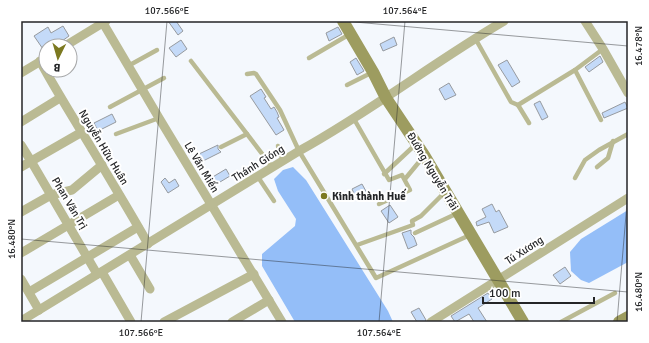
<svg xmlns="http://www.w3.org/2000/svg" width="649" height="343" font-family="Signika,sans-serif">
  <rect width="100%" height="100%" fill="#f4f8fd"/>
  <!-- water -->
  <g fill="#94bef8">
    <polygon points="293,167 306,180 388,311 393,322 295,322 262,266 262,254 295,226 296,219 278,191 274,179 283,170"/>
    <polygon points="628,210 628,262 589,283 581,280 571,271 570,252 581,239"/>
  </g>
  <!-- building -->
  <g fill="#c4daf8" stroke="#969a9f">
    <polygon points="168,21 176,21 183,31 178,35"/>
    <polygon points="63,26 69,36 62,41 58,46 46,46 45,52 34,36 48,27 51,33"/>
    <polygon points="338,27 342,34 329,41 326,33"/>
    <polygon points="394,37 397,45 383,51 380,44"/>
    <polygon points="181,40 187,49 176,57 169,48"/>
    <polygon points="600,56 603,62 589,72 585,67"/>
    <polygon points="356,58 364,71 357,75 350,62"/>
    <polygon points="507,60 520,82 512,87 498,65"/>
    <polygon points="449,83 456,95 445,100 439,89"/>
    <polygon points="261,89 266,97 264,98 271,109 274,107 277,112 279,117 277,118 284,130 276,135 250,96"/>
    <polygon points="540,101 548,117 542,120 534,104"/>
    <polygon points="625,102 628,108 604,118 602,113"/>
    <polygon points="112,114 116,122 98,131 94,123"/>
    <polygon points="218,145 218,149 221,152 203,161 199,154"/>
    <polygon points="226,169 230,176 215,185 211,178"/>
    <polygon points="165,178 169,183 175,179 179,186 168,193 161,182"/>
    <polygon points="362,184 367,193 356,198 352,189"/>
    <polygon points="492,204 496,212 499,210 508,227 494,233 489,222 477,226 476,222 486,217 482,209"/>
    <polygon points="390,205 398,217 389,223 381,211"/>
    <polygon points="411,230 411,234 414,237 417,245 408,249 402,233"/>
    <polygon points="565,267 571,276 560,284 553,275"/>
    <polygon points="488,293 492,299 478,308 487,322 474,322 469,314 455,322 451,316"/>
    <polygon points="419,308 426,320 425,322 417,322 411,312"/>
  </g>
  <g fill="none" stroke-linecap="round" stroke-linejoin="round">
    <!-- lane -->
    <g stroke="#baba93" stroke-width="4.5">
      <polyline points="475,38 511,102 518,105 529,123"/>
      <polyline points="309,58 350,34"/>
      <polyline points="191,61 273,168"/>
      <polyline points="128,66 157,50"/>
      <polyline points="575,70 601,120"/>
      <polyline points="247,74 254,73 256,74 280,110 299,151 376,278 470,235"/>
      <polyline points="347,85 373,72"/>
      <polyline points="518,105 575,70 603,49"/>
      <polyline points="110,107 164,78"/>
      <polyline points="354,119 389,180 402,175 410,190 379,204"/>
      <polyline points="116,134 159,118"/>
      <polyline points="278,146 283,161"/>
      <polyline points="221,147 247,134"/>
      <polyline points="597,167 608,158 613,141"/>
      <polyline points="384,174 415,145"/>
      <polyline points="258,177 274,201"/>
      <polyline points="575,178 585,160 599,150 628,134"/>
      <polyline points="405,179 424,156"/>
      <polyline points="415,233 458,213"/>
      <polyline points="357,245 413,225 412,221 421,216 445,192"/>
      <polyline points="561,322 615,293"/>
    </g>
    <!-- street -->
    <g stroke="#baba93" stroke-width="9">
      <polyline points="585,21 603,49 628,93"/>
      <polyline points="103,23 159,118 282,322"/>
      <polyline points="65,46 106,21"/>
      <path d="M40,61C59,96 81,130 101,164C117,191 133,217 148,244"/>
      <polyline points="21,73 46,58"/>
      <polyline points="21,122 60,98"/>
      <polyline points="21,145 31,161 97,274"/>
      <polyline points="21,167 82,132"/>
      <polyline points="21,212 51,195 72,190 102,165"/>
      <polyline points="21,253 119,195"/>
      <polyline points="130,255 150,289"/>
      <polyline points="102,272 131,322"/>
      <polyline points="21,279 39,310"/>
      <polyline points="29,292 138,227"/>
      <path d="M21,321L299,151C370,112 434,62 504,21"/>
      <polyline points="164,322 254,274"/>
      <polyline points="232,322 269,300"/>
      <polyline points="431,322 628,198"/>
    </g>
    <!-- secondary -->
    <g stroke="#9d9c60" stroke-width="12">
      <polyline points="343,21 373,72 386,98 424,155 523,322"/>
      <polyline points="619,322 628,317"/>
    </g>
  </g>
  <!-- ticks -->
  <path fill="none" stroke="#242527" stroke-width="1" stroke-opacity="0.45" d="M343,21L628,46M21,239L628,292M141,322L167,21M379,322L405,21M617,322L628,191"/>
  <!-- markers -->
  <circle fill="#7c7920" stroke="#fff" stroke-width="1.5" cx="324" cy="196" r="4"/>
  <g text-anchor="middle" stroke-width="4" stroke-linejoin="round" paint-order="stroke">
    <!-- street labels -->
    <g font-size="11" fill="#242527" stroke="#fff">
      <text transform="translate(104 147) rotate(59)" y="4">Nguyễn Hữu Huân</text>
      <text transform="translate(258 163) rotate(-32)" y="4">Thánh Gióng</text>
      <text transform="translate(202 167) rotate(59)" y="4">Lê Văn Miến</text>
      <text transform="translate(433 171) rotate(59)" y="4">Đường Nguyễn Trãi</text>
      <text transform="translate(70 203) rotate(59)" y="4">Phan Văn Trị</text>
      <text transform="translate(524 250) rotate(-33)" y="4">Tú Xương</text>
    </g>
    <!-- poi labels -->
    <g font-size="11" font-weight="bold" fill="#242527" stroke="#fff" text-anchor="start">
      <text x="332" y="200">Kinh thành Huế</text>
    </g>
  </g>
  <!-- border -->
  <rect width="649" height="343" fill="none" stroke="#ffffff" stroke-width="44"/>
  <!-- north arrow -->
  <g transform="translate(58 58) rotate(185)"><circle r="19" fill="#ffffff" stroke="#a7a8a9"/>
  <path d="M0-3L7 15L0 10L-7 15Z" fill="#7c7920"/>
  <text y="-6" font-size="11" font-weight="bold" text-anchor="middle" fill="#242527">B</text>
  </g>
  <!-- scale -->
  <path d="M483 297v6h111v-6" fill="none" stroke="#242527" stroke-width="2"/>
  <text x="489" y="297" font-size="12" fill="#242527" stroke="#ffffff" stroke-width="3" paint-order="stroke">100 m</text>
  <rect x="22" y="22" width="605" height="299" fill="none" stroke="#242527" stroke-width="1.5"/>
  <g font-size="10" text-anchor="middle" fill="#242527">
    <text x="167" y="14">107.566°E</text>
    <text x="405" y="14">107.564°E</text>
    <text transform="translate(638 46) rotate(-90)" y="4">16.478°N</text>
    <text transform="translate(11 239) rotate(-90)" y="4">16.480°N</text>
    <text transform="translate(638 292) rotate(-90)" y="4">16.480°N</text>
    <text x="141" y="336">107.566°E</text>
    <text x="379" y="336">107.564°E</text>
  </g>
</svg>
